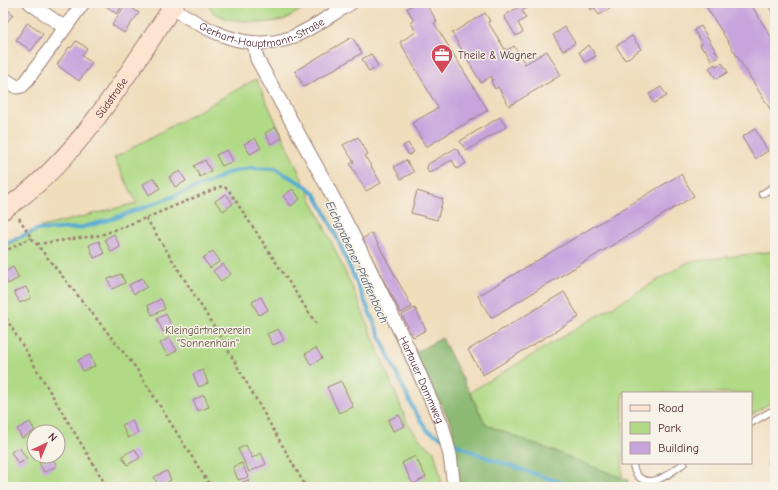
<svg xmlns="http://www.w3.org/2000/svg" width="778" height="490" font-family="'Comic Neue',sans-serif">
  <rect width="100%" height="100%" fill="#f7f3e8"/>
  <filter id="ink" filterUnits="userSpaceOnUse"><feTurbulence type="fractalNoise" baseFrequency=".025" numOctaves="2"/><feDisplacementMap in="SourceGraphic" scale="8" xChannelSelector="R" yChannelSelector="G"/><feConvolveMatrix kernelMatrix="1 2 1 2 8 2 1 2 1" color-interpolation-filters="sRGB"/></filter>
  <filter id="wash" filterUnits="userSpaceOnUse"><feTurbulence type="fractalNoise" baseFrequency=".012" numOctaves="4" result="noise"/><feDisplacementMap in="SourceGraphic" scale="16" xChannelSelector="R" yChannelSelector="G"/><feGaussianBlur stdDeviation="0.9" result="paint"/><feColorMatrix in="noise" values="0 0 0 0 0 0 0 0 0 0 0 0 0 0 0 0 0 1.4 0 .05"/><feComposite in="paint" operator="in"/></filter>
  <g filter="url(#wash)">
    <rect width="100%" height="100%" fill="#efddbc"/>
    <!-- green -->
    <g fill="#b0da86" stroke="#7d7c58" fill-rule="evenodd">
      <polygon points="207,3 312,3 284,20 262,23 227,19 214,13"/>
      <path d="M256,79L354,291L407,422L422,442L434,451L443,487H3V248L38,228L137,203L114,158ZM34,432H58V456H34Z"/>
      <polygon points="775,251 775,400 751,415 751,393 623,393 622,478 486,425 470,392 688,262"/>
    </g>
    <!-- forest -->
    <polygon fill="#8cba73" stroke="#6b6c4f" points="442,338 486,425 628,480 626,487 460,487 452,425 414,353"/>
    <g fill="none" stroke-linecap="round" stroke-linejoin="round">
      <!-- stream -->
      <g stroke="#55aad1" stroke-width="4">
        <polyline points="3,244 37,230 80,228 109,220 154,204 217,179 227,173 251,168 275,169 306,186 315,194 323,208 334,231 393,366 414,410 428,431 443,438"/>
        <polyline points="449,441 487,458 574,487"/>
      </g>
    </g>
    <g id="blocks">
      <!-- building -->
      <g fill="#c8a4dd">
        <polygon points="102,3 124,3 117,14"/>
        <polygon points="416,3 418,3 419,5 422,3 426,5 432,13 437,22 434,23 488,110 426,147 412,123 438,108 400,42 416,32 411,23 414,21 407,8"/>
        <polygon points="525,3 527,3 529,7 522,11 526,18 518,23 523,32 516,36 504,16"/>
        <polygon points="587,3 608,3 611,8 599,15 594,7 591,10"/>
        <polygon points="704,3 750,3 775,43 775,117"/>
        <polygon points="126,4 139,13 124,33 112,25"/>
        <polygon points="3,6 13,14 3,28"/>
        <polygon points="485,13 490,21 488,22 506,51 514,46 525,64 547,51 561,75 509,106 498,87 495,89 491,81 493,80 491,76 481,83 452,33"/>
        <polygon points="27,23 43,34 31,51 16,40"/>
        <polygon points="701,26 719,57 712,61 705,49 703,50 700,45 702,44 694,30"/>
        <polygon points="565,27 575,43 563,51 553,35"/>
        <polygon points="632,36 641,49 625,60 616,46"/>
        <polygon points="352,37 362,53 304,87 295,71"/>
        <polygon points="76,41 87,48 82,56 92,63 79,81 57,65 69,47 71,48"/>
        <polygon points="589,45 596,56 585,62 579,52"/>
        <polygon points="371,54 378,66 369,72 362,59"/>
        <polygon points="722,63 728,72 716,79 709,68 715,64 716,66"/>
        <polygon points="661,87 667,96 654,103 649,94"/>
        <polygon points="500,117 506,127 466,151 460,141"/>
        <polygon points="276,127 282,138 271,144 265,133"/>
        <polygon points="755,129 768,151 755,159 742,137"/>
        <polygon points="358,137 368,154 365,156 381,183 366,191 350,164 354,162 343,145"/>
        <polygon points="255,138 261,148 250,154 244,144"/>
        <polygon points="408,143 414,152 409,155 403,146"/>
        <polygon points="456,148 466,163 457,169 452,160 429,173 427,169 428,164"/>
        <polygon points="227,150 233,161 222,166 216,155"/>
        <polygon points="205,160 211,171 200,177 194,166"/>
        <polygon points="406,160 414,172 401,179 394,167"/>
        <polygon points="180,171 186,181 175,187 169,177"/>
        <polygon points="681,174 694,196 491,318 478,296"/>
        <polygon points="154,178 160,188 149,195 143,184"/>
        <polygon points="293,189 300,199 291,206 283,196"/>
        <polygon points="417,191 443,199 437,220 411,213"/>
        <polygon points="226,194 233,204 223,211 215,201"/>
        <polygon points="372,233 412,307 401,313 362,239"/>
        <polygon points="114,234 120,247 111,252 105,239"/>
        <polygon points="99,241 104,254 94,258 89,245"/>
        <polygon points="213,251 220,261 210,268 203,258"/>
        <polygon points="223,264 231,274 221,281 213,271"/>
        <polygon points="13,267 19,278 8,284 3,273"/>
        <polygon points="121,274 125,283 112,289 108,279"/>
        <polygon points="142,278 147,287 134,294 129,285"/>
        <polygon points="26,287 31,298 20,303 14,292"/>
        <polygon points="564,292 579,317 483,375 468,350"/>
        <polygon points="261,297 268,310 259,315 252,302"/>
        <polygon points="161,299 165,309 152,315 148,305"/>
        <polygon points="415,308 426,330 413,337 402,315"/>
        <polygon points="166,314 172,327 163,332 157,319"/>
        <polygon points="278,329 284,340 273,345 267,334"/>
        <polygon points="169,338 177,350 168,356 160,343"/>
        <polygon points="316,348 322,358 311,365 305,354"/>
        <polygon points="90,355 95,366 83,371 78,360"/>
        <polygon points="203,370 208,383 199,387 193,374"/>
        <polygon points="341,381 353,407 339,413 327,387"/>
        <polygon points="204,395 209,407 198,411 193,400"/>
        <polygon points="399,415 405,426 393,431 388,420"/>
        <polygon points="132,420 138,433 128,438 122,425"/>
        <polygon points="30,422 35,431 22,438 17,429"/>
        <polygon points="34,439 34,454 28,442"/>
        <polygon points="246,445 252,458 261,453 266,464 249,472 238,449"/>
        <polygon points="19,447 27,459 18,464 11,452"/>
        <polygon points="135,449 140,458 127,465 122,456"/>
        <polygon points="415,456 426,477 413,484 402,463"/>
        <polygon points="775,456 775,475 767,461"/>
        <polygon points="52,457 57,466 44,472 39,463"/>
        <polygon points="242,463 248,477 238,480 233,467"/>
        <polygon points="167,471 171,480 159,487 154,477"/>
        <polygon points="248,480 251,487 235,487 234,486"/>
      </g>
    </g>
  </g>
  <g filter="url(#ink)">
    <use href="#blocks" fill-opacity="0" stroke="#9c7e74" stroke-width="1"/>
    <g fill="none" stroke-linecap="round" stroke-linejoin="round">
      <!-- service casing -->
      <g stroke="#9c7e74" stroke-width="8">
        <g id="service">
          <polyline points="771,3 775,10"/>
          <polyline points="762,194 775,186"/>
          <polyline points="751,423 775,409"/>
          <path d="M633,463C633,468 635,473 639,477C653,489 673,471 684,463"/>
        </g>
      </g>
      <!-- minor casing -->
      <g stroke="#9c7e74" stroke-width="15">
        <g id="minor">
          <polyline points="30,3 65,28"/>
          <path id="s1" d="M165,3C201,27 242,53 287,39C308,32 332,14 351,3"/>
          <path id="s2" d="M254,43L257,59L325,182L361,251L409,350L442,425L450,455L454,487"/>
          <polyline points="3,78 17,87 22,86 25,83 83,3"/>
        </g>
      </g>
      <!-- secondary casing -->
      <g stroke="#9c7e74" stroke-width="20">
        <g id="secondary">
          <path id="s3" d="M3,210C76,163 127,74 175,3"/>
        </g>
      </g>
      <!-- path -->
      <g stroke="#9c7e74" stroke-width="2.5" stroke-dasharray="3 3" stroke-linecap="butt">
        <polyline points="19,218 30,236 136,368 211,487"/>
        <polyline points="146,218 220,336 306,487"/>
        <polyline points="37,244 101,235 146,218 222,186 228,189 317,325"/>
        <polyline points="3,252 31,238"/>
        <polyline points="3,313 107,487"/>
      </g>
      <!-- service -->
      <use href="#service" stroke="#fff" stroke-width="6"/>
      <!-- minor -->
      <use href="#minor" stroke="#fff" stroke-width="13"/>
      <!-- secondary -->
      <use href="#secondary" stroke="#fde4d1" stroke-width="18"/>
    </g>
  </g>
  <!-- icons -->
  <defs>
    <g id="office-pin" transform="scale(1.15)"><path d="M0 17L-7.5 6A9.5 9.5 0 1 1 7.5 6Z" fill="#d1495b" stroke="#f7f3e8"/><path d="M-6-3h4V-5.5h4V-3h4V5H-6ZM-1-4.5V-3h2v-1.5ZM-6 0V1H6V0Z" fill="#fff"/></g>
  </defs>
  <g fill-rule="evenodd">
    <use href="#office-pin" x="442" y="55"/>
  </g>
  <g text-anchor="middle" stroke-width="3" stroke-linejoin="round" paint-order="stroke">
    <!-- street labels -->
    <g font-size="11" fill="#4a1f2b" stroke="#f7f3e8">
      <text dy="4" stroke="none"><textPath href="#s1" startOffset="107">Gerhart-Hauptmann-Straße</textPath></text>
      <text dy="4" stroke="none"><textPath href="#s3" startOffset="157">Südstraße</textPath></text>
      <text dy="4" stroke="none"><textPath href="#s2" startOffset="377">Hartauer Dammweg</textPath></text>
    </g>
    <!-- poi labels -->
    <g font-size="11" fill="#4a1f2b" stroke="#f7f3e8" text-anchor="start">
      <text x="458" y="59">Theile &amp; Wagner</text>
    </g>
    <!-- park labels -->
    <g font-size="11" fill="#644e42" stroke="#f7f3e8">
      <text x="208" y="334">Kleingärtnerverein<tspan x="208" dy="13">"Sonnenhain"</tspan></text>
    </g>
    <!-- water labels -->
    <g font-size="12" font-style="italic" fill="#4e576d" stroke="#f7f3e8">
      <text transform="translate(357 262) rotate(65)" y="4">Eichgrabener Pfaffenbach</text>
    </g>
  </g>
  <!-- margin -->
  <rect width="778" height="490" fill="none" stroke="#f7f3e8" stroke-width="16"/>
  <!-- legend -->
  <rect x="622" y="392" width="130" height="72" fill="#f7f3e8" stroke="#b29e9c"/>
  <rect x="630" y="405" width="20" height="6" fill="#fde4d1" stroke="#b29e9c"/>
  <text x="658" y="412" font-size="12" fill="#4a1f2b">Road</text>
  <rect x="630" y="422" width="20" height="12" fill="#b0da86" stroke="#b29e9c"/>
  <text x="658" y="432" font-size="12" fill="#4a1f2b">Park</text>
  <rect x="630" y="442" width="20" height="12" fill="#c8a4dd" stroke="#b29e9c"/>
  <text x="658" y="452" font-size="12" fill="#4a1f2b">Building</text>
  <!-- north arrow -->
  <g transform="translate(46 444) rotate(44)"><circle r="19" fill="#f7f3e8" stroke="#b29e9c"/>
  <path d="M0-3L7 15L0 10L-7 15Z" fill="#d1495b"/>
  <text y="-6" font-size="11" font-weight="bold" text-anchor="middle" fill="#4a1f2b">N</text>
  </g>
</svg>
